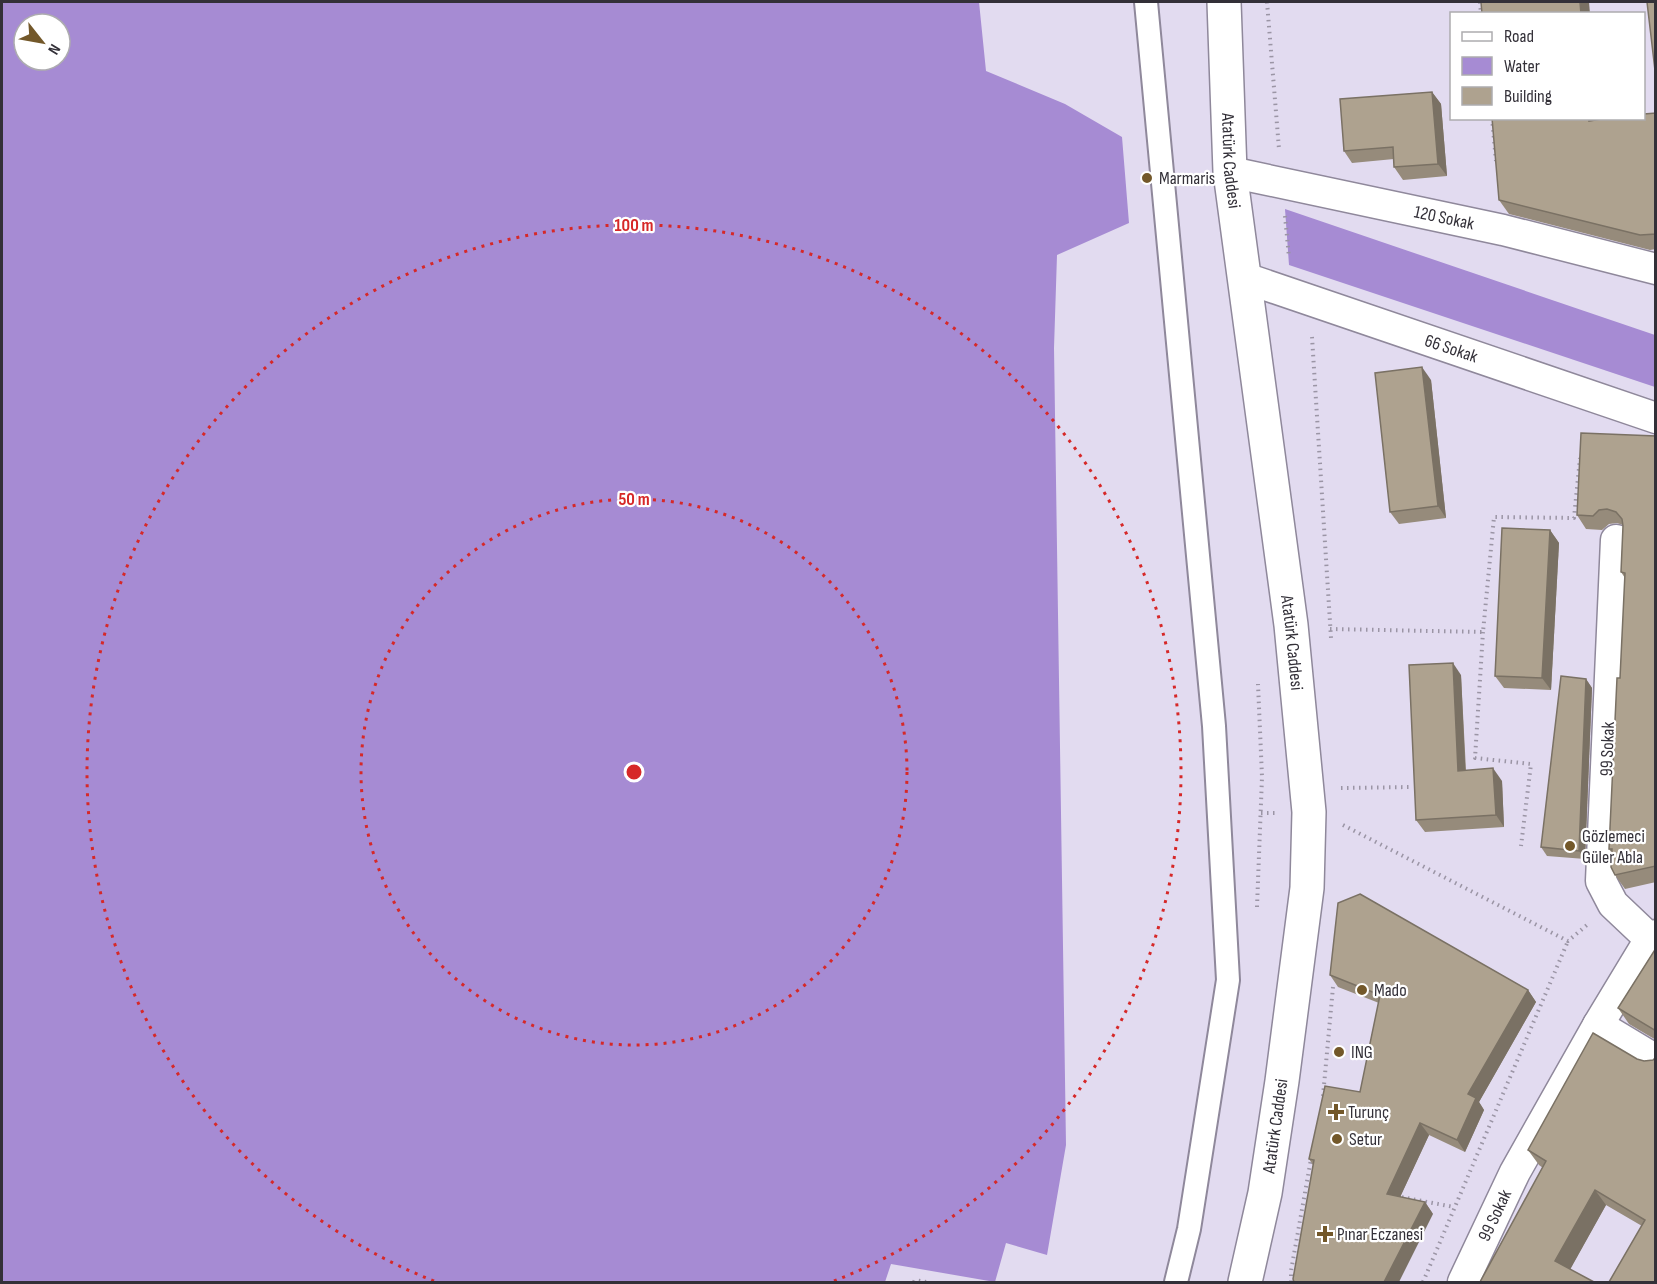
<svg xmlns="http://www.w3.org/2000/svg" width="1657" height="1284" font-family="'Sofia Sans Condensed',sans-serif">
  <rect width="100%" height="100%" fill="#e2dbf0"/>
  <!-- water -->
  <g fill="#a68bd3" fill-rule="evenodd">
    <path d="M2,2H979L986,71L1065,104L1122,137L1129,223L1057,255L1054,348L1066,1145L1047,1255L1006,1243L995,1282L891,1264L885,1282H2ZM24,24H60V60H24Z"/>
    <polygon points="1285,209 1655,335 1655,387 1289,265"/>
  </g>
  <g fill="none" stroke-linecap="round" stroke-linejoin="round">
    <!-- pedestrian casing -->
    <g stroke="#8f889b" stroke-width="26">
      <polyline id="pedestrian" points="1146,2 1214,726 1228,980 1189,1229 1176,1282"/>
    </g>
    <!-- minor casing -->
    <g stroke="#8f889b" stroke-width="33">
      <g id="minor">
        <path id="s1" d="M1230,172L1503,230L1656,269"/>
        <path id="s2" d="M1245,278L1656,418"/>
        <polyline points="1616,540 1601,881 1613,904 1650,939"/>
        <polyline points="1598,1025 1656,1060"/>
        <path id="s3" d="M1463,1282L1515,1172L1598,1025L1650,939L1656,935"/>
      </g>
    </g>
    <!-- secondary casing -->
    <g stroke="#8f889b" stroke-width="36">
      <g id="secondary">
        <path id="s4" d="M1224,2L1230,172L1291,625L1309,812L1307,888L1282,1081L1265,1193L1245,1282"/>
      </g>
    </g>
    <!-- path -->
    <g stroke="#9b95a5" stroke-width="4" stroke-dasharray="1.5 4.5" stroke-linecap="butt">
      <polyline points="1267,2 1279,149"/>
      <polyline points="1480,2 1481,14"/>
      <polyline points="1492,118 1496,161"/>
      <polyline points="1285,216 1289,257"/>
      <polyline points="1312,337 1331,638"/>
      <polyline points="1330,629 1483,632 1494,517 1574,518 1580,458"/>
      <polyline points="1483,632 1475,758 1531,764 1521,846"/>
      <polyline points="1341,788 1411,787"/>
      <polyline points="1261,813 1275,813"/>
      <polyline points="1343,825 1568,941 1587,925"/>
      <polyline points="1257,907 1262,777 1258,684"/>
      <polyline points="1323,1096 1333,987"/>
      <polyline points="1396,1196 1454,1207"/>
      <polyline points="914,1282 915,1280 926,1282"/>
      <polyline points="1291,1282 1291,1271 1311,1159"/>
      <polyline points="1423,1282 1568,941"/>
    </g>
    <!-- pedestrian -->
    <use href="#pedestrian" stroke="#fff" stroke-width="22"/>
    <!-- minor -->
    <use href="#minor" stroke="#fff" stroke-width="30"/>
    <!-- secondary -->
    <use href="#secondary" stroke="#fff" stroke-width="33"/>
  </g>
  <!-- wall -->
  <g fill="#968b7b">
    <polygon points="1432,92 1441,104 1447,176 1403,180 1394,167 1394,159 1352,163 1344,151"/>
    <polygon points="1656,113 1656,249 1650,250 1509,214 1499,200 1598,120"/>
    <polygon points="1431,380 1446,518 1399,524 1390,512"/>
    <polygon points="1656,436 1656,882 1625,889 1615,875 1611,852 1609,849 1620,678 1625,578 1621,572 1623,525 1617,523 1609,524 1602,530 1586,529 1577,515"/>
    <polygon points="1550,530 1559,543 1551,690 1504,688 1495,676"/>
    <polygon points="1461,675 1466,770 1502,781 1504,827 1425,832 1416,820"/>
    <polygon points="1586,679 1592,688 1585,859 1547,856 1541,847"/>
    <polygon points="1656,948 1656,1040 1629,1024 1618,1008"/>
    <polygon points="1330,975 1528,990 1536,1002 1479,1102 1484,1110 1465,1152 1429,1135 1400,1197 1425,1202 1433,1214 1313,1165 1309,1159 1360,1092 1379,1003 1338,987"/>
    <polygon points="1637,1059 1644,1061 1653,1060 1656,1282 1642,1226 1606,1205 1570,1269 1480,1282 1543,1168 1539,1165 1528,1150"/>
  </g>
  <!-- shaded-wall -->
  <g fill="#7a7164">
    <polygon points="1580,2 1589,2 1590,14 1581,14"/>
    <polygon points="1432,92 1441,104 1447,176 1438,164"/>
    <polygon points="1422,367 1431,380 1446,518 1438,506"/>
    <polygon points="1550,530 1559,543 1551,690 1542,678"/>
    <polygon points="1453,663 1461,675 1466,783 1458,771"/>
    <polygon points="1586,679 1592,688 1585,859 1579,851"/>
    <polygon points="1493,768 1502,781 1504,827 1496,815"/>
    <polygon points="1528,990 1536,1002 1479,1102 1484,1110 1465,1152 1457,1140 1468,1094"/>
    <polygon points="1420,1123 1429,1135 1396,1206 1387,1194"/>
    <polygon points="1595,1190 1606,1205 1566,1277 1555,1261"/>
    <polygon points="1425,1202 1433,1214 1399,1282 1384,1282"/>
  </g>
  <!-- building -->
  <g fill="#aea28f" stroke="#7a7164" stroke-width="1.5">
    <polygon points="1481,2 1580,2 1581,14 1482,14"/>
    <polygon points="1647,2 1656,2 1656,79"/>
    <polygon points="1432,92 1438,164 1394,167 1393,147 1344,151 1340,99"/>
    <polygon points="1656,113 1656,234 1640,235 1499,200 1492,118 1589,118 1589,121 1607,118 1644,118 1644,114"/>
    <polygon points="1422,367 1438,506 1390,512 1375,373"/>
    <polygon points="1581,433 1656,436 1656,866 1615,875 1611,867 1612,849 1609,849 1617,678 1620,678 1625,573 1621,572 1623,526 1622,519 1616,512 1607,509 1599,510 1593,516 1577,515"/>
    <polygon points="1502,528 1550,530 1542,678 1495,676"/>
    <polygon points="1453,663 1458,771 1493,768 1496,815 1416,820 1409,665"/>
    <polygon points="1561,676 1586,679 1579,851 1541,847"/>
    <polygon points="1360,894 1528,990 1468,1094 1476,1098 1457,1140 1420,1123 1387,1194 1425,1202 1384,1282 1294,1282 1293,1279 1314,1160 1309,1159 1325,1086 1360,1092 1380,995 1330,975 1338,903"/>
    <polygon points="1656,948 1656,1031 1618,1008"/>
    <polygon points="1593,1033 1637,1059 1644,1061 1653,1060 1656,1057 1656,1282 1609,1282 1645,1220 1595,1190 1555,1261 1594,1282 1480,1282 1546,1161 1528,1150"/>
  </g>
  <!-- distance rings -->
  <g fill="none" stroke="#d62828" stroke-width="3" stroke-dasharray="3 6">
    <circle cx="634" cy="772" r="273"/>
    <path d="M434 1281A547 547 0 1 1 834 1281"/>
  </g>
  <!-- markers -->
  <g fill="#73582a" stroke="#fff" stroke-width="2">
    <circle cx="1147" cy="178" r="6"/>
    <circle cx="1570" cy="846" r="6"/>
    <circle cx="1362" cy="990" r="6"/>
    <circle cx="1339" cy="1052" r="6"/>
    <path d="M1333 1103h6v6h6v6h-6v6h-6v-6h-6v-6h6z"/>
    <circle cx="1337" cy="1139" r="6"/>
    <path d="M1322 1225h6v6h6v6h-6v6h-6v-6h-6v-6h6z"/>
  </g>
  <g text-anchor="middle" stroke-width="4.5" stroke-linejoin="round" paint-order="stroke">
    <!-- street labels -->
    <g font-size="18" fill="#333038" stroke="#fff">
      <text dy="6" stroke="none"><textPath href="#s4" startOffset="159">Atatürk Caddesi</textPath></text>
      <text dy="6" stroke="none"><textPath href="#s1" startOffset="219">120 Sokak</textPath></text>
      <text dy="6" stroke="none"><textPath href="#s2" startOffset="218">66 Sokak</textPath></text>
      <text dy="6" stroke="none"><textPath href="#s4" startOffset="645">Atatürk Caddesi</textPath></text>
      <text transform="translate(1607 749) rotate(-88)" y="6">99 Sokak</text>
      <text transform="translate(1275 1126) rotate(-82)" y="6">Atatürk Caddesi</text>
      <text dy="6" stroke="none"><textPath href="#s3" startOffset="74">99 Sokak</textPath></text>
    </g>
    <!-- poi labels -->
    <g font-size="18" fill="#333038" stroke="#fff" text-anchor="start">
      <text x="1159" y="184">Marmaris</text>
      <text x="1582" y="842">Gözlemeci<tspan x="1582" dy="21">Güler Abla</tspan></text>
      <text x="1374" y="996">Mado</text>
      <text x="1351" y="1058">ING</text>
      <text x="1348" y="1118">Turunç</text>
      <text x="1349" y="1145">Setur</text>
      <text x="1337" y="1240">Pınar Eczanesi</text>
    </g>
  </g>
  <circle cx="634" cy="772" r="9" fill="#d62828" stroke="#fff" stroke-width="3"/>
  <g font-size="18" text-anchor="middle" font-weight="bold" fill="#d62828" stroke="#fff" stroke-width="4.5" stroke-linejoin="round" paint-order="stroke">
    <text x="634" y="231">100 m</text>
    <text x="634" y="505">50 m</text>
  </g>
  <!-- border -->
  <rect width="1657" height="1284" fill="none" stroke="#333038" stroke-width="6"/>
  <!-- legend -->
  <rect x="1450" y="12" width="195" height="108" fill="#ffffff" stroke="#adacaf" stroke-width="1.5"/>
  <rect x="1462" y="32" width="30" height="9" fill="#ffffff" stroke="#adacaf" stroke-width="1.5"/>
  <text x="1504" y="42" font-size="18" fill="#333038">Road</text>
  <rect x="1462" y="57" width="30" height="18" fill="#a68bd3" stroke="#adacaf" stroke-width="1.5"/>
  <text x="1504" y="72" font-size="18" fill="#333038">Water</text>
  <rect x="1462" y="87" width="30" height="18" fill="#aea28f" stroke="#adacaf" stroke-width="1.5"/>
  <text x="1504" y="102" font-size="18" fill="#333038">Building</text>
  <!-- north arrow -->
  <g transform="translate(42 42) rotate(121)"><circle r="28" fill="#ffffff" stroke="#adacaf" stroke-width="1.5"/>
  <path d="M0-4.5L10 22L0 15L-10 22Z" fill="#73582a"/>
  <text y="-9" font-size="16" font-weight="bold" text-anchor="middle" fill="#333038">N</text>
  </g>
</svg>
